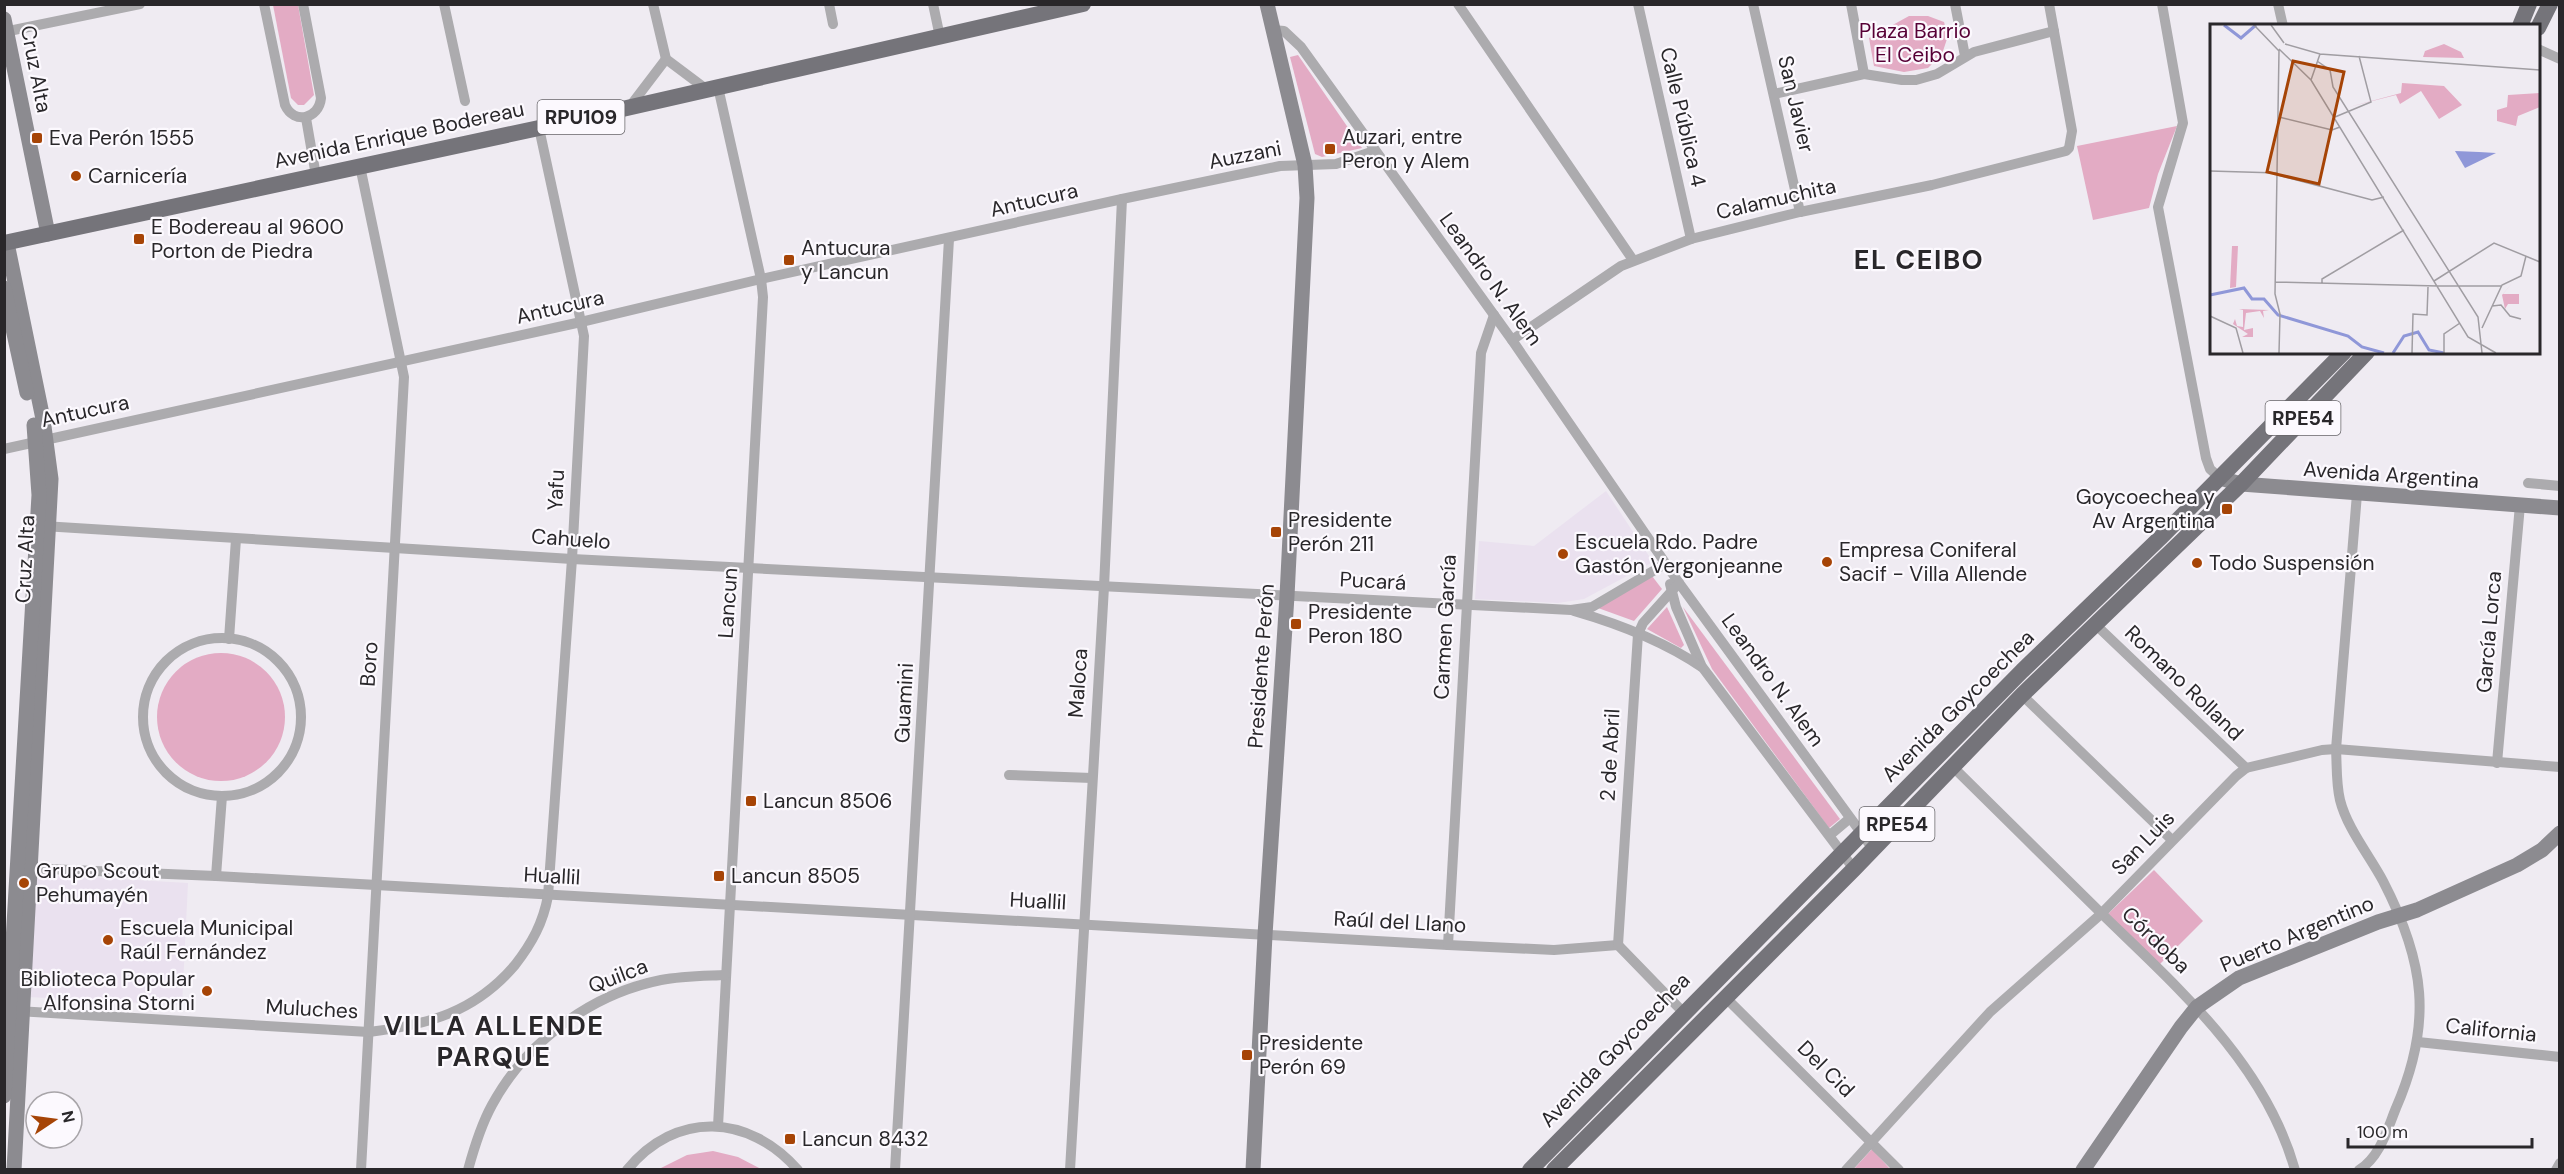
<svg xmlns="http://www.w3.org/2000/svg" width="2564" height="1174" font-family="'DM Sans',sans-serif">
  <rect width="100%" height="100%" fill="#efebf2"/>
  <!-- built -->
  <g fill="#eae1ef">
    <polygon points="1606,491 1653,562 1584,599 1558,603 1475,599 1479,541 1534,546"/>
    <polygon points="34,874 188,883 182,1005 28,997"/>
  </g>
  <!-- green -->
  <g fill="#e3abc4">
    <polygon points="273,5 298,5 314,95 304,105 298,105 291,98"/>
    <polygon points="1909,16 1928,16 1944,22 1948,36 1942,54 1928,68 1904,72 1874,66 1869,38"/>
    <polygon points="1298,55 1362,148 1322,157 1315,154 1290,57"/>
    <polygon points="2177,126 2158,174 2149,208 2093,220 2077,146"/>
    <polygon points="1652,576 1662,589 1634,621 1598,608"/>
    <polygon points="1667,607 1684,645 1681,648 1647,629"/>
    <polygon points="1683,607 1840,819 1829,828 1712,669"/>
    <circle cx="221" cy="717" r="64"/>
    <polygon points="2154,870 2203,921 2157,967 2108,914"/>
    <polygon points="1872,1149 1890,1169 1853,1170"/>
    <polygon points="713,1151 738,1157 761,1169 659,1169 687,1155"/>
  </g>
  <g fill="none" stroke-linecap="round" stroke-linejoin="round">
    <!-- minor -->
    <g stroke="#acabae" stroke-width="10">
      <path d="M264,4L285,105C294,125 319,119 321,98L303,4"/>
      <polyline points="444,4 465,101"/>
      <polyline points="653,4 666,59 706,89"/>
      <polyline points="829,4 833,24"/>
      <polyline points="933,4 940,37"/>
      <polyline points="1458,4 1633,260"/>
      <polyline points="1638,4 1691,239"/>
      <polyline points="1753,4 1800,212"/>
      <polyline points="1851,4 1864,74"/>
      <polyline points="1955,4 1965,56"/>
      <polyline points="2162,4 2183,123 2158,207 2206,458 2210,469 2220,478"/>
      <polyline points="2278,4 2283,26"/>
      <polyline points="1273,30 1284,31 1301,47 1512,340 1679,583 1873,849"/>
      <polyline points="4,32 140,4"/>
      <polyline points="2538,49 2560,59"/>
      <polyline points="1774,94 1864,74 1902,80 1916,80 1937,74 1974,52 2054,31"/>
      <polyline points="631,105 666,59"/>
      <polyline points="306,118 316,176"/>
      <polyline points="360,166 404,377 361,1170"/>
      <polyline points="1512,340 1621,266 1691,239 1800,212 1932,185 2066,151 2069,148 2072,131 2049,4"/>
      <polyline points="4,449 581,322 761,279 1122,199 1280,166 1336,164 1374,151"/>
      <polyline points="2528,483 2560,486"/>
      <path d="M2357,494L2336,749C2337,766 2336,783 2340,800C2347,828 2369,855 2383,881C2425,962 2433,1023 2396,1108C2387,1130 2380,1157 2359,1170"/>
      <polyline points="43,526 572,559 1571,610 1592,607 1665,564"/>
      <polyline points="1670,584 1676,607 1702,667"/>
      <path d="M1574,611C1619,624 1664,641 1703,668L1854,869"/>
      <polyline points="2096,625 2246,768"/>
      <circle cx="222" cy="717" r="79"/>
      <polyline points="229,639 236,539"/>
      <polyline points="2022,695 2172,840"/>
      <polyline points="2497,763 2520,505"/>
      <path d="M1952,766C2002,815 2052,865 2102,914C2178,988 2265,1063 2295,1170"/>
      <polyline points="1009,775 1092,778"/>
      <polyline points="1830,835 1849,819"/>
      <polyline points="23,868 216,876 1448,945 1554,950 1618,945"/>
      <polyline points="216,876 222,796"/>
      <polyline points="1448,945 1481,353 1494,315"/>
      <polyline points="1618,945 1638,634 1643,623 1679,583"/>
      <polyline points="1618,945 1683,1012"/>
      <polyline points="1725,997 1899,1170"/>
      <path d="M17,1011L369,1032C428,1025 475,1012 515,965C532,943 543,923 548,896L572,559L584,336L539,128"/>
      <polyline points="2418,1042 2560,1057"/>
      <polyline points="718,1126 763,297 761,279 718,87"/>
      <path d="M468,1170C474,1148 481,1125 492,1105C526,1042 591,994 661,980C682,976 704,976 725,975"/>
      <path d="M627,1170C676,1110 749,1114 798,1170"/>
      <polyline points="895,1170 949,239"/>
      <polyline points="1070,1170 1104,587 1122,199"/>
      <polyline points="1846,1170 1990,1012 2101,914 2236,776 2246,768 2322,750 2336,749 2560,767"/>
      <polyline points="2556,1170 2560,1163"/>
    </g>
    <!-- secondary -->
    <g stroke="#8c8b90" stroke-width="15">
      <polyline points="4,19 48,234"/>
      <polyline points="7,243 43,419 51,479 14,1170"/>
      <polyline points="4,288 27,393"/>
      <polyline points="2220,478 2241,484 2560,508"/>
      <polyline points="4,1096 39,495 34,425"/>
      <polyline points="1253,1170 1265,935 1287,596 1307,198 1305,165 1267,4"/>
      <polyline points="2083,1170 2181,1027 2197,1007 2239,978 2378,922 2417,910 2517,865 2542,850 2560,833"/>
    </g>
    <!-- primary -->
    <g stroke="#75747a" stroke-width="16">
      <polyline points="2520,26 2529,4"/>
      <polyline points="2538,28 2550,4"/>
      <polyline points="4,243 539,128 1083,4"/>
      <polyline points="1530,1170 2022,671 2160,538 2344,352"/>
      <polyline points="1554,1170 1854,869 2022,695 2241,484 2367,352"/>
    </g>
  </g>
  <!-- markers -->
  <g fill="#a64406" stroke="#fcf9fe" stroke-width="2">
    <rect x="31" y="132" width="12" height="12" rx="3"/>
    <rect x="1324" y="143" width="12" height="12" rx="3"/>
    <circle cx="76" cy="176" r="6"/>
    <rect x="133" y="233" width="12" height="12" rx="3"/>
    <rect x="783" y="254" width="12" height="12" rx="3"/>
    <rect x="2221" y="503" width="12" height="12" rx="3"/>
    <rect x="1270" y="526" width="12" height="12" rx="3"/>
    <circle cx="1563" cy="554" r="6"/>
    <circle cx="1827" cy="562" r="6"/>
    <circle cx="2197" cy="563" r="6"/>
    <rect x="1290" y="618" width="12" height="12" rx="3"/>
    <rect x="745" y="795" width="12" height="12" rx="3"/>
    <rect x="713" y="870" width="12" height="12" rx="3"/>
    <circle cx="24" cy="883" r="6"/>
    <circle cx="108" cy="940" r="6"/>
    <circle cx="207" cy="991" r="6"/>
    <rect x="1241" y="1049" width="12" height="12" rx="3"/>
    <rect x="784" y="1133" width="12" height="12" rx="3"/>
  </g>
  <g text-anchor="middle" stroke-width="4.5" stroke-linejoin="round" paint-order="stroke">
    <!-- shield labels -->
    <g fill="#fcf9fe" stroke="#68666a" stroke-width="1.5">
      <rect x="537.5" y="100" width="87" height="34" rx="4.5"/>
      <rect x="2265.5" y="401" width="75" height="34" rx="4.5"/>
      <rect x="1859.5" y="807" width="75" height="34" rx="4.5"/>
    </g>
    <g font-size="20" font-weight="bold" fill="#29272a">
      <text x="581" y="124">RPU109</text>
      <text x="2303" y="425">RPE54</text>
      <text x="1897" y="831">RPE54</text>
    </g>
    <!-- park labels -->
    <g font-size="21" fill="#570036" stroke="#fcf9fe">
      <text x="1915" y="38">Plaza Barrio<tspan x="1915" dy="24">El Ceibo</tspan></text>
    </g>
    <!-- street labels -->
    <g font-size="21" fill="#29272a" stroke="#fcf9fe">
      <text transform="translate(36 69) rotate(79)" y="7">Cruz Alta</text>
      <text transform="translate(1796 104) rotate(77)" y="7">San Javier</text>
      <text transform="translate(1683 117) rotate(77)" y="7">Calle Pública 4</text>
      <text transform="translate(399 135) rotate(-12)" y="7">Avenida Enrique Bodereau</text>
      <text transform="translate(1245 155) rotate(-11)" y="7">Auzzani</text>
      <text transform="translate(1776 199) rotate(-13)" y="7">Calamuchita</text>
      <text transform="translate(1034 200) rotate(-13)" y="7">Antucura</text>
      <text transform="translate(1491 279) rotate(54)" y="7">Leandro N. Alem</text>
      <text transform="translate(560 307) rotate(-13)" y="7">Antucura</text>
      <text transform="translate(85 411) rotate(-12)" y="7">Antucura</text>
      <text transform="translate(2391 475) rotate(4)" y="7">Avenida Argentina</text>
      <text transform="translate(556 490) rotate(-87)" y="7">Yafu</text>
      <text transform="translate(571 539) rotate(4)" y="7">Cahuelo</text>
      <text transform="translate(25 559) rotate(-87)" y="7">Cruz Alta</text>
      <text transform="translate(1373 581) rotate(3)" y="7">Pucará</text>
      <text transform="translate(728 603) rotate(-86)" y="7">Lancun</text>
      <text transform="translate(1445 627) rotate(-87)" y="7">Carmen García</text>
      <text transform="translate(2489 632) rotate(-85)" y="7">García Lorca</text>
      <text transform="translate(369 664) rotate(-86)" y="7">Boro</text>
      <text transform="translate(1261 666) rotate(-86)" y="7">Presidente Perón</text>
      <text transform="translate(1773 680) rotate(54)" y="7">Leandro N. Alem</text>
      <text transform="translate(1078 683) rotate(-86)" y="7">Maloca</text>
      <text transform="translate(2184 683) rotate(44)" y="7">Romano Rolland</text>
      <text transform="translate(904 703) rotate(-87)" y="7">Guamini</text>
      <text transform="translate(1958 706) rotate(-45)" y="7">Avenida Goycoechea</text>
      <text transform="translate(1610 755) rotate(-87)" y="7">2 de Abril</text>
      <text transform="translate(2143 843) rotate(-46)" y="7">San Luis</text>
      <text transform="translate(552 876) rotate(3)" y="7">Huallil</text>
      <text transform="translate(1038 901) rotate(3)" y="7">Huallil</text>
      <text transform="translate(1400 922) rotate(3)" y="7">Raúl del Llano</text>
      <text transform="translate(2297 934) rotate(-23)" y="7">Puerto Argentino</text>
      <text transform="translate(2156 940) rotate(44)" y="7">Córdoba</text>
      <text transform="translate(618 976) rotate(-21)" y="7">Quilca</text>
      <text transform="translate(312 1009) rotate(3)" y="7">Muluches</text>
      <text transform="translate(2491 1030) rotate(6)" y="7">California</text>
      <text transform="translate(1615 1050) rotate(-46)" y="7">Avenida Goycoechea</text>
      <text transform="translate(1826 1069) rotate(45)" y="7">Del Cid</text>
    </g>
    <!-- poi labels -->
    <g font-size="21" fill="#29272a" stroke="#fcf9fe" text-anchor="start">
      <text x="1342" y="144">Auzari, entre<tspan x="1342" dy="24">Peron y Alem</tspan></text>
      <text x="49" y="145">Eva Perón 1555</text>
      <text x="88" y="183">Carnicería</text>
      <text x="151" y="234">E Bodereau al 9600<tspan x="151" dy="24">Porton de Piedra</tspan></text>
      <text x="801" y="255">Antucura<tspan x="801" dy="24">y Lancun</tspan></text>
      <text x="2215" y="504" text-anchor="end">Goycoechea y<tspan x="2215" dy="24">Av Argentina</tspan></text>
      <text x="1288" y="527">Presidente<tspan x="1288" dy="24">Perón 211</tspan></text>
      <text x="1575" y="549">Escuela Rdo. Padre<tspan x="1575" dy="24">Gastón Vergonjeanne</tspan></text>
      <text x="1839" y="557">Empresa Coniferal<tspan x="1839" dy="24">Sacif - Villa Allende</tspan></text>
      <text x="2209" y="570">Todo Suspensión</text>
      <text x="1308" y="619">Presidente<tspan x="1308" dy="24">Peron 180</tspan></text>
      <text x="763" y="808">Lancun 8506</text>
      <text x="36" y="878">Grupo Scout<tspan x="36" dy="24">Pehumayén</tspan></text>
      <text x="731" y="883">Lancun 8505</text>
      <text x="120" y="935">Escuela Municipal<tspan x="120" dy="24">Raúl Fernández</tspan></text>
      <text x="195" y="986" text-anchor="end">Biblioteca Popular<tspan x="195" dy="24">Alfonsina Storni</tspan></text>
      <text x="1259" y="1050">Presidente<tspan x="1259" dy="24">Perón 69</tspan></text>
      <text x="802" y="1146">Lancun 8432</text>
    </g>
    <!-- district labels -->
    <g font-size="27" font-weight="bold" letter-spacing="1.5" fill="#29272a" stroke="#fcf9fe">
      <text x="1919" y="269">EL CEIBO</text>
      <text x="494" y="1035">VILLA ALLENDE<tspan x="494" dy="31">PARQUE</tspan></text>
    </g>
  </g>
  <!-- overview -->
  <g transform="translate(2210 24)">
    <rect width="330" height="330" fill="#efebf2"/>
    <path d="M234,20L251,28L254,34L213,33L215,27ZM192,59L234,62L252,81L229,95L211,67L190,80L186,71L139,83L191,69ZM330,69V83L308,92L306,102L287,97V86L297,83L298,71ZM22,222H28L26,263L20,264ZM303,258L293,270H309V280H298L295,285L292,271ZM29,285L59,286L53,287L54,294L50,287L36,289L34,306L43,304V313H32L38,310L23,300L25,295L27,302L33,303V286Z" fill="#e3abc4"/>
    <path d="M245,127L269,128L286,129L255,144Z" fill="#8f97d8"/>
    <path fill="none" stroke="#8f97d8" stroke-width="3" d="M14,1L31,14L46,1M0,271L34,264L42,275H54L68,291L138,312L152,323L174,329M183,329L194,312L208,308L219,326L234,329"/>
    <path fill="none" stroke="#a09da2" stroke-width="1.5" d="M44,1L69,27L65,270L70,290L69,329M61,1L74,19M75,20L110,30L330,46M69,25L101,56L258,313L286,329M107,37L120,46L123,63L268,293L272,329M101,56L110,30M69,93L122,106L130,103M125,93L161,78L149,32M0,147L68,149M68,151L162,176L174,173M224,257L284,219L330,238M65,258L228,262M112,259V255L194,206M227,262H291M282,282L291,281L300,292L311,295M0,292L26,304L33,329M272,304L292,261L311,252L316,232M202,329L203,290L217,291L218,263M234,329V310L250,299"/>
    <path fill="#a64406" fill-opacity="0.15" stroke="#a64406" stroke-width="3" d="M83,37L134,48L109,160L57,148Z"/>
    <rect width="330" height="330" fill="none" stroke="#29272a" stroke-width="3"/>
  </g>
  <!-- border -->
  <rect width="2564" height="1174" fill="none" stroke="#29272a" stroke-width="12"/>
  <!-- north arrow -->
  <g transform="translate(54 1120) rotate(77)"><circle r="28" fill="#fcf9fe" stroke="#a8a5a9" stroke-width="1.5"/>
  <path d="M0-4.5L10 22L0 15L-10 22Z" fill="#a64406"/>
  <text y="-9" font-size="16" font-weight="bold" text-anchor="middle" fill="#29272a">N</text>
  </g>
  <!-- scale -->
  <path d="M2348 1138v9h184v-9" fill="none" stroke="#29272a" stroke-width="3"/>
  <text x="2357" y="1138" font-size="18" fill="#29272a" stroke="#fcf9fe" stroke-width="4.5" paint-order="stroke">100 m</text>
</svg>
